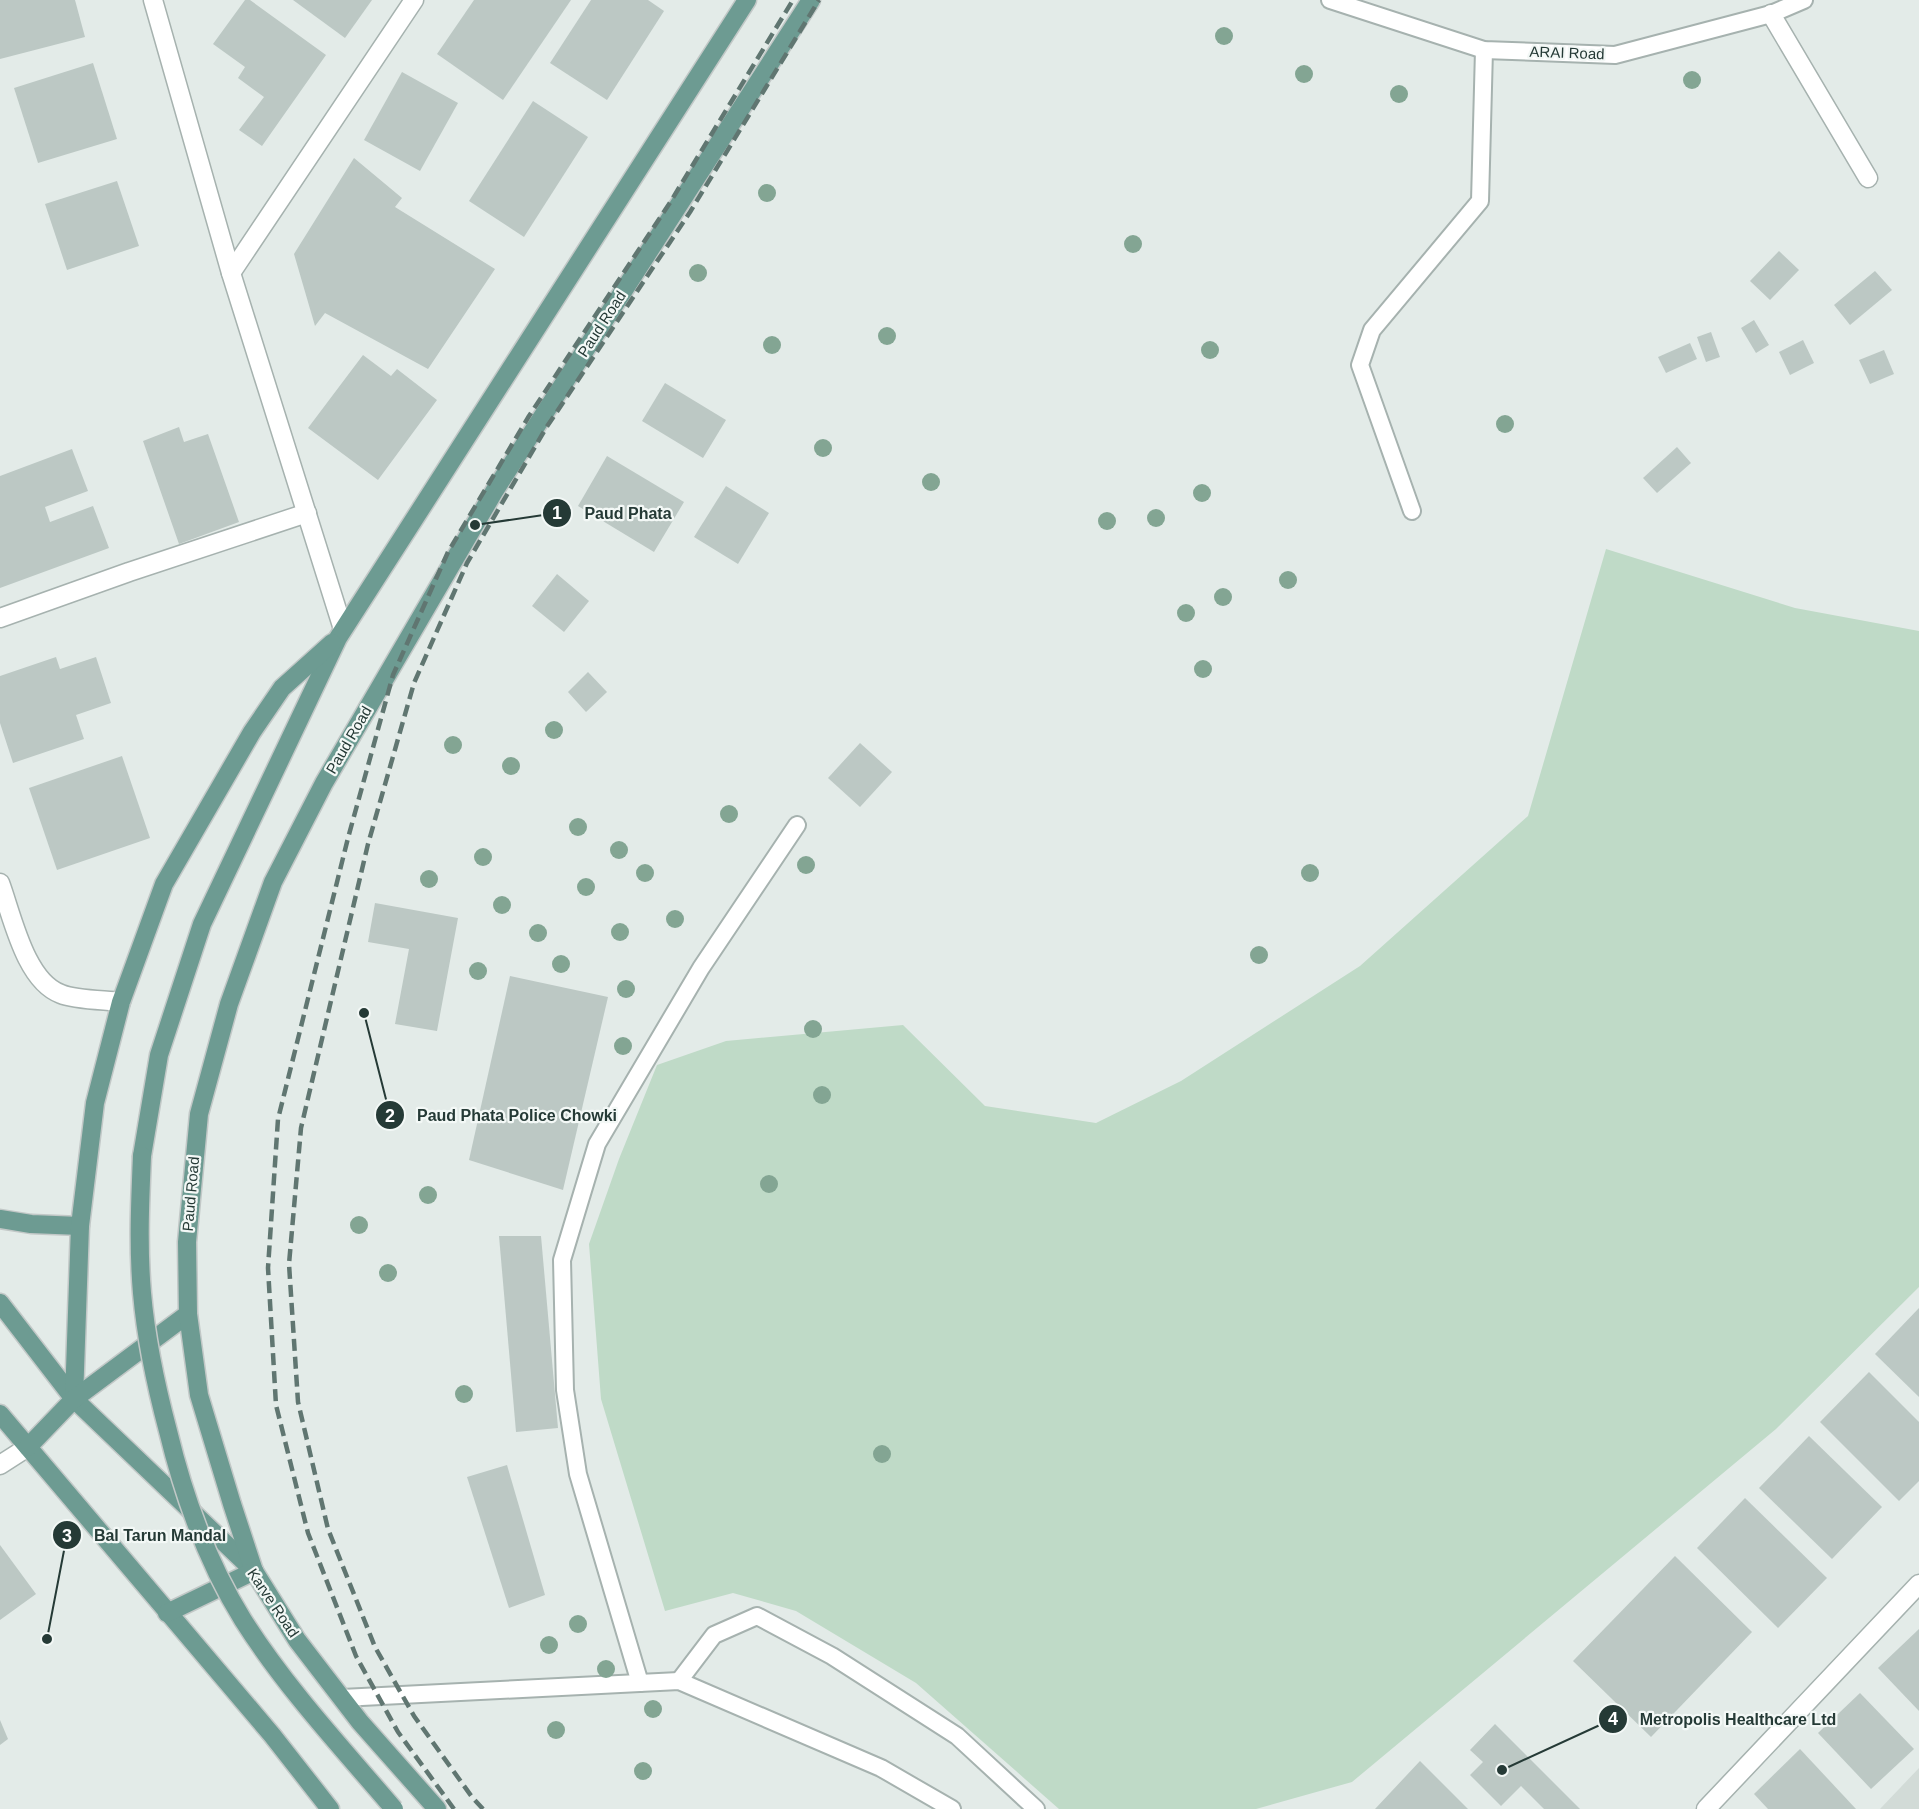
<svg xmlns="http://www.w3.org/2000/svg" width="1919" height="1809" font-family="Helvetica,sans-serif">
  <rect width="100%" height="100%" fill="#e3ebe8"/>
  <!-- built -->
  <polygon fill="#d2dbd7" points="1919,1768 1919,1809 1880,1809"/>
  <!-- green -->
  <polygon fill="#bfdac7" points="1606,549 1795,608 1919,631 1919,1287 1776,1429 1352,1782 1256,1809 1059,1809 916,1683 796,1611 733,1593 665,1611 601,1399 589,1244 619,1159 657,1065 726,1041 903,1025 985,1106 1096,1123 1181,1081 1360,966 1528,816"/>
  <!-- building -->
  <g fill="#bcc8c4">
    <polygon points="0,0 75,0 85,37 0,59"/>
    <polygon points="245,0 250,0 326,55 262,146 239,130 264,97 238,78 245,67 213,44"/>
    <polygon points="293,0 372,0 345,38"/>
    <polygon points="474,0 571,0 503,100 437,54"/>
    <polygon points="591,0 648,0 664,11 607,100 550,63"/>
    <polygon points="93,63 117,139 38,163 14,88"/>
    <polygon points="402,72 458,103 420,171 364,140"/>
    <polygon points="533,101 588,137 524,237 469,201"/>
    <polygon points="354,158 402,198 395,207 495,269 428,369 325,313 315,326 294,254"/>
    <polygon points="117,181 139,246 67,270 45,204"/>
    <polygon points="1779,251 1799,270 1770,300 1750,281"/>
    <polygon points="1875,271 1892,290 1850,325 1834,305"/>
    <polygon points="1754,320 1769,345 1756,353 1741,328"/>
    <polygon points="1711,332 1720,357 1706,362 1697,337"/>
    <polygon points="1803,340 1814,363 1790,375 1779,352"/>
    <polygon points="1690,343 1697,359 1666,373 1658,357"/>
    <polygon points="1884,350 1894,374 1870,384 1859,360"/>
    <polygon points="363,355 391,376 397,369 437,400 378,480 308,428"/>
    <polygon points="665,383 726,420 703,458 642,421"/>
    <polygon points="179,427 184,442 208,434 239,522 179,544 143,441"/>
    <polygon points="1677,447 1691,463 1657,493 1643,478"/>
    <polygon points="72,449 88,491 45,507 50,522 93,506 109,548 0,588 0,476"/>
    <polygon points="607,456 684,502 654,552 578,506"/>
    <polygon points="726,486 769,513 738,564 694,537"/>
    <polygon points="557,574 589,601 564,632 532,606"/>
    <polygon points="56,657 60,669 96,657 111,703 76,715 84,739 13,763 0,723 0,676"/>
    <polygon points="588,672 607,692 586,712 568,692"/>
    <polygon points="860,743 892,772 860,807 828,778"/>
    <polygon points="122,756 150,838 57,870 29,788"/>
    <polygon points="375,903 458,918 437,1031 395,1024 409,949 368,942"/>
    <polygon points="510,976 608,997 563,1190 469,1160"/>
    <polygon points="499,1236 541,1236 558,1428 516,1432"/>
    <polygon points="1919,1308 1919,1397 1875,1354"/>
    <polygon points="1869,1372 1919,1422 1919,1481 1899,1501 1820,1422"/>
    <polygon points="1809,1436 1882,1507 1832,1559 1759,1488"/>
    <polygon points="507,1465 545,1595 509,1608 467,1477"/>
    <polygon points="1745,1498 1827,1578 1778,1628 1697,1548"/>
    <polygon points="0,1545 36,1594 0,1620"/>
    <polygon points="1675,1556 1752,1632 1651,1737 1573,1661"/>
    <polygon points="1919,1629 1919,1711 1878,1668"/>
    <polygon points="1860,1693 1914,1749 1871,1789 1818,1733"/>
    <polygon points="0,1720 8,1739 0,1745"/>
    <polygon points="1495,1724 1580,1809 1544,1809 1521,1786 1501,1806 1470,1775 1483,1762 1470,1750"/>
    <polygon points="1800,1749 1856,1809 1768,1809 1754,1794"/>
    <polygon points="1420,1761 1468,1809 1375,1809"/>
  </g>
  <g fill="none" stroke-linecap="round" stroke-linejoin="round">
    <!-- service casing -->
    <g stroke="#a6b2af" stroke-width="20">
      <g id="service">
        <polyline points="1330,0 1484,50 1615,55 1771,14 1804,0"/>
        <polyline points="1412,511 1360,365 1372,330 1480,201 1484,50"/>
        <polyline points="679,1681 714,1635 757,1616 832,1656 957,1736 1036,1809"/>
        <polyline points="640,1683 578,1474 565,1390 562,1260 597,1144 701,968 797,825"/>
        <polyline points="342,1698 679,1681 881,1768 952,1809"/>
      </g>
    </g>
    <!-- minor casing -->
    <g stroke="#a6b2af" stroke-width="21">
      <g id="minor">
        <polyline points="153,0 231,273 343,629"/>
        <polyline points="1771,14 1868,178"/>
        <polyline points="231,273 414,0"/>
        <polyline points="0,618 129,572 307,513"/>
        <path d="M0,883C12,915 25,981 61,994C75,1000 105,1000 121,1002"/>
        <polyline points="0,1465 28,1447"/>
        <polyline points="1706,1809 1919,1584"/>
      </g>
    </g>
    <!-- primary casing -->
    <g stroke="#c2c8c7" stroke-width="21">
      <g id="primary">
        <polyline points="142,1156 159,1055 202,924 338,638 747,0"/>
        <polyline points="0,1219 31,1224 80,1226"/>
        <polyline points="0,1303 74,1399 254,1571 297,1640 360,1722 437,1809"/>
        <polyline points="74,1399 80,1226 95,1103 121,1002 164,884 252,732 282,688 332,643"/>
        <polyline points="0,1414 272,1735 330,1809"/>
        <polyline points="28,1447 74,1399 188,1314"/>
        <polyline points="254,1571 232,1504 199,1395 188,1314 187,1242 199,1114 229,1004 273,882 324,783 495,490 811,0"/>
        <polyline points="167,1613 254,1571"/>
      </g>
    </g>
    <!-- service -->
    <use href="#service" stroke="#fff" stroke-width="16"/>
    <!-- minor -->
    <use href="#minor" stroke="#fff" stroke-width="18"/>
    <!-- primary -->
    <use href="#primary" stroke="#6d9b92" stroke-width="18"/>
    <!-- rail -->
    <g stroke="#607671" stroke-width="4.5" stroke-dasharray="12 6" stroke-linecap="butt">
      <polyline points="454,1809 398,1732 356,1656 308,1533 276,1405 268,1268 278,1119 348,838 393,675 448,552 529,416 671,201 793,0"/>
      <polyline points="483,1809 472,1797 414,1716 375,1647 328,1529 298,1402 289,1264 301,1128 368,844 414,683 467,563 546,428 690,212 819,0"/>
    </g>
    <!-- primary-bridge casing -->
    <g stroke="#c2c8c7" stroke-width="21" stroke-linecap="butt">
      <path id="primary-bridge" d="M142,1156C140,1202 138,1247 142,1293C146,1339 156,1386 168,1431C184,1497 207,1562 243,1620C286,1688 342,1748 394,1809"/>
    </g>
    <!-- primary-bridge -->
    <use href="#primary-bridge" stroke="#6d9b92" stroke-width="18"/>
  </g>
  <!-- trees -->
  <g fill="#83a593">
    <circle cx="1224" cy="36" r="9"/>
    <circle cx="1304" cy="74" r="9"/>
    <circle cx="1692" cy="80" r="9"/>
    <circle cx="1399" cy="94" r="9"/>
    <circle cx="767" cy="193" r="9"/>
    <circle cx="1133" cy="244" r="9"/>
    <circle cx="698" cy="273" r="9"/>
    <circle cx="887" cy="336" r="9"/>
    <circle cx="772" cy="345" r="9"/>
    <circle cx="1210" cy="350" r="9"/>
    <circle cx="1505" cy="424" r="9"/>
    <circle cx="823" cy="448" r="9"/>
    <circle cx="931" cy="482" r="9"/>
    <circle cx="1202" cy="493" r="9"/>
    <circle cx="1156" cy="518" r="9"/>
    <circle cx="1107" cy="521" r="9"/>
    <circle cx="1288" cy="580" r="9"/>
    <circle cx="1223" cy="597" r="9"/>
    <circle cx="1186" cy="613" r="9"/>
    <circle cx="1203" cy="669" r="9"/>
    <circle cx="554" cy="730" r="9"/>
    <circle cx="453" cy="745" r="9"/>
    <circle cx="511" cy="766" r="9"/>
    <circle cx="729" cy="814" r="9"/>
    <circle cx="578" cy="827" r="9"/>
    <circle cx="619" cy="850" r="9"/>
    <circle cx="483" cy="857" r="9"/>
    <circle cx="806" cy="865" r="9"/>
    <circle cx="645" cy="873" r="9"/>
    <circle cx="1310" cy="873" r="9"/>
    <circle cx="429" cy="879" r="9"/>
    <circle cx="586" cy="887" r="9"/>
    <circle cx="502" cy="905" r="9"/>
    <circle cx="675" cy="919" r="9"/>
    <circle cx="620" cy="932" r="9"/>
    <circle cx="538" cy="933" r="9"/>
    <circle cx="1259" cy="955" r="9"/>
    <circle cx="561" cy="964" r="9"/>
    <circle cx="478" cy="971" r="9"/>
    <circle cx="626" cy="989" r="9"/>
    <circle cx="813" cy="1029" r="9"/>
    <circle cx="623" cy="1046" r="9"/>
    <circle cx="822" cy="1095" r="9"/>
    <circle cx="769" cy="1184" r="9"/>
    <circle cx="428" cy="1195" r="9"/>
    <circle cx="359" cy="1225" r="9"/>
    <circle cx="388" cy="1273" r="9"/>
    <circle cx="464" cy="1394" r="9"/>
    <circle cx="882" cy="1454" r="9"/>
    <circle cx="578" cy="1624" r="9"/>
    <circle cx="549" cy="1645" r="9"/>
    <circle cx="606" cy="1669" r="9"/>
    <circle cx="653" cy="1709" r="9"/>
    <circle cx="556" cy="1730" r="9"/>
    <circle cx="643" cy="1771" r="9"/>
  </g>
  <g text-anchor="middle" stroke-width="4.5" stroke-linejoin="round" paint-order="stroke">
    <!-- street labels -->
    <g font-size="15" fill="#253a36" stroke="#f3f8f6">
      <text transform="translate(1567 53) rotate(2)" y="5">ARAI Road</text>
      <text transform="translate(602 324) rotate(-57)" y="5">Paud Road</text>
      <text transform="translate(349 740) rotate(-60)" y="5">Paud Road</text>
      <text transform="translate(191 1194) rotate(-85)" y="5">Paud Road</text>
      <text transform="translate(273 1603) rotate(56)" y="5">Karve Road</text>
    </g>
  </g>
  <!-- callouts -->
  <path fill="none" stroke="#253a36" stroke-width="2" d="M475 525L557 513M364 1013L390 1115M47 1639L67 1535M1502 1770L1613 1719"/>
  <g fill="#253a36" stroke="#f3f8f6" stroke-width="2">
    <circle cx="475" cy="525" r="6"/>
    <circle cx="364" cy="1013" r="6"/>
    <circle cx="47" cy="1639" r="6"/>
    <circle cx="1502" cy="1770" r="6"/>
    <circle cx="557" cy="513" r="15"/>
    <circle cx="390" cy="1115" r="15"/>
    <circle cx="67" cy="1535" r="15"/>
    <circle cx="1613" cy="1719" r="15"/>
  </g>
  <g font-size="18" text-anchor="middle" font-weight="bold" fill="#fff">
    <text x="557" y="519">1</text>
    <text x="390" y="1122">2</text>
    <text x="67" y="1542">3</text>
    <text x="1613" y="1725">4</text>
  </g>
  <g font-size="16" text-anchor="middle" font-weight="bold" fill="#253a36" stroke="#f3f8f6" stroke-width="4.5" stroke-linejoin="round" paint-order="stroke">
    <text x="628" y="519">Paud Phata</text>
    <text x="517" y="1121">Paud Phata Police Chowki</text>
    <text x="160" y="1541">Bal Tarun Mandal</text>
    <text x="1738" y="1725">Metropolis Healthcare Ltd</text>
  </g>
</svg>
